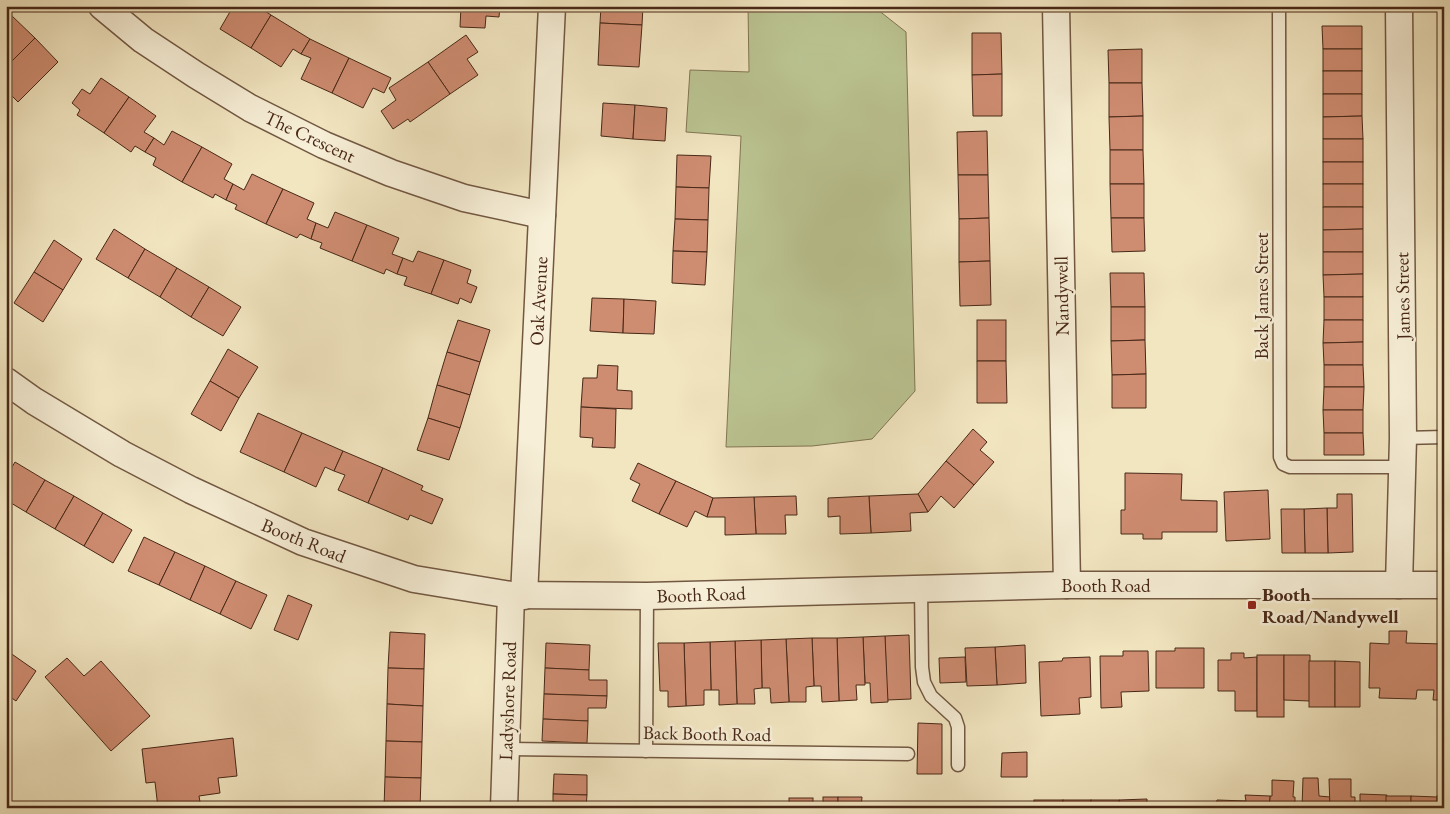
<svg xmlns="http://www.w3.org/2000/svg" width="1450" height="814" font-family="'EB Garamond',serif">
  <rect width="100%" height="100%" fill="#f2e6c1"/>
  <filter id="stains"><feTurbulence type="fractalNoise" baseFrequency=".004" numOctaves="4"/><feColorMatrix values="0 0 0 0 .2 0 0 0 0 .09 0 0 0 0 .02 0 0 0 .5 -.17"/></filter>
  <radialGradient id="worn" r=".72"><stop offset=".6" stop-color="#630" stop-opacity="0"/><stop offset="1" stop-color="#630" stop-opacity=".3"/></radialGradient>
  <!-- green -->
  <polygon fill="#bbc492" stroke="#827654" points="748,6 873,6 906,32 915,391 872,439 812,446 726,447 741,136 686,132 690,70 749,72"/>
  <!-- building -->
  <g fill="#ce8c71" stroke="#482817">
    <polygon points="225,6 257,6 271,15 251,48 220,29 231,10"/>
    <polygon points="461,6 500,6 499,17 486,16 485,28 460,27"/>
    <polygon points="601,6 643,6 642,25 600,23"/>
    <polygon points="11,15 35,38 6,67 6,20"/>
    <polygon points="271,15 310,39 301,54 293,49 281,67 251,48"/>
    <polygon points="600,23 642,25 639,67 598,65"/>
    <polygon points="1322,26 1362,26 1362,49 1323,49"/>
    <polygon points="972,33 1001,33 1002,74 972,75"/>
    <polygon points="466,35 478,52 467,59 478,75 450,94 428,62"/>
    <polygon points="35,38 58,62 18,102 6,90 6,67"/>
    <polygon points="310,39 349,58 332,93 301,79 311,58 301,54"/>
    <polygon points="1142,49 1142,83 1109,83 1108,50"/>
    <rect x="1323" y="49" width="39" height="22"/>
    <polygon points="349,58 391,78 384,93 373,88 363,108 332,93"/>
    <polygon points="428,62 450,94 410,122 408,119 393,129 381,111 396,100 389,88"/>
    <rect x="1323" y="71" width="39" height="23"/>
    <polygon points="1002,74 1002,116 973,116 972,75"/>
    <polygon points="101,78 129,97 104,133 77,115 80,110 72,103 82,89 90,94"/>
    <polygon points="1109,83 1142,83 1143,116 1109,117"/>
    <polygon points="1323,94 1362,94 1362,116 1323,117"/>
    <polygon points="129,97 156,116 144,132 154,138 145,152 135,146 131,152 104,133"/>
    <polygon points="603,103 635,105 633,139 601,136"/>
    <polygon points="635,105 667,108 665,141 633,139"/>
    <polygon points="1143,116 1143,150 1110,150 1109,117"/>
    <polygon points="1362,116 1363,139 1323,139 1323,117"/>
    <polygon points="172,131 202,147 182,182 153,165 156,158 145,152 154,138 164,145"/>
    <polygon points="987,131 988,175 958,175 957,132"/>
    <rect x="1323" y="139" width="40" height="23"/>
    <polygon points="202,147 232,164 224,179 233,184 226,200 215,194 213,198 182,182"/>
    <polygon points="1110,150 1143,150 1144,184 1110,184"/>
    <polygon points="677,155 711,156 709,188 676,187"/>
    <rect x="1323" y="162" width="40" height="22"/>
    <polygon points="252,174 283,189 266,224 235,209 237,205 226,200 233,184 244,190"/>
    <polygon points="958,175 988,175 989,218 959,219"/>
    <polygon points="1110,184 1144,184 1144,218 1111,218"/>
    <rect x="1323" y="184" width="40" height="23"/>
    <polygon points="676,187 709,188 708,220 675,219"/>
    <polygon points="283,189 314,203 307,219 316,223 311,239 300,234 297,238 266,224"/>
    <polygon points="1323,207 1363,207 1363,229 1323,230"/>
    <polygon points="335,212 367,225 352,261 320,248 322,243 311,239 316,223 328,228"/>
    <polygon points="989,218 990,261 959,262 959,219"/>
    <polygon points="1111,218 1144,218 1145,251 1112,252"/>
    <polygon points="675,219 708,220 707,252 673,251"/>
    <polygon points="367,225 399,238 392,254 403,258 397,274 386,269 384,274 352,261"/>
    <polygon points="114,229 145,249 128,278 96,259"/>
    <polygon points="1363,229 1363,252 1323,252 1323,230"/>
    <polygon points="54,240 82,259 63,290 34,272"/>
    <polygon points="145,249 177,268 160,297 128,278"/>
    <polygon points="418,251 444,260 431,294 404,285 407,277 397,274 403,258 413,262"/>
    <polygon points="673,251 707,252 705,285 672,283"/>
    <polygon points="1323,252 1363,252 1363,274 1323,275"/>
    <polygon points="444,260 471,270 467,283 477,287 471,303 460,298 458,304 431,294"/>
    <polygon points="990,261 991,305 960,306 959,262"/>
    <polygon points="177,268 209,287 191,317 160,297"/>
    <polygon points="34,272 63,290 43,322 14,303"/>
    <polygon points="1110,273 1144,273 1145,307 1111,307"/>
    <polygon points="1363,274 1363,297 1324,297 1323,275"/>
    <polygon points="209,287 241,307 223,336 191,317"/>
    <rect x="1324" y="297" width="39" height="23"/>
    <polygon points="592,298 624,299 623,333 590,331"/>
    <polygon points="624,299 656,301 654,334 623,333"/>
    <polygon points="1111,307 1145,307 1145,340 1111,341"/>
    <polygon points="458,320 490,330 480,362 447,352"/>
    <rect x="977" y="320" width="29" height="41"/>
    <polygon points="1324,320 1363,320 1363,342 1323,343"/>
    <polygon points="1145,340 1146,374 1112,375 1111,341"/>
    <polygon points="1363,342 1363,365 1324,365 1323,343"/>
    <polygon points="228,349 258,367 239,398 210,381"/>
    <polygon points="447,352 480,362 470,395 437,385"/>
    <polygon points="977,361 1006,361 1007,403 977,403"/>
    <polygon points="598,365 618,366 617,390 632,391 632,409 581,407 583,378 597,378"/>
    <polygon points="1324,365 1363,365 1364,387 1324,387"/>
    <polygon points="1146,374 1146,408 1112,408 1112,375"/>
    <polygon points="210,381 239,398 221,431 191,414"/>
    <polygon points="437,385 470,395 460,428 428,418"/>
    <polygon points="1324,387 1364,387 1363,410 1323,410"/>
    <polygon points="581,407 616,409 615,448 592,447 593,438 580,437"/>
    <polygon points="1323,410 1363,410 1363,433 1324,433"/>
    <polygon points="258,413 302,433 284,472 240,452"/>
    <polygon points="428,418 460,428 449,460 417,450"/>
    <polygon points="973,429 987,442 980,450 994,462 974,485 946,461"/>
    <polygon points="302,433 343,451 334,471 325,467 316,487 284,472"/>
    <polygon points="1324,433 1363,433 1364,455 1324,455"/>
    <polygon points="343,451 383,468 368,503 338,490 345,475 334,471"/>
    <polygon points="946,461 974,485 954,508 941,496 928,512 918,494"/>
    <polygon points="15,462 45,480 26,512 6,500 6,477"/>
    <polygon points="638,463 676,481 659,514 632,501 640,484 630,479"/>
    <polygon points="383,468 423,486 421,490 443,499 432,524 410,515 408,520 368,503"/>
    <polygon points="1125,473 1182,474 1181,500 1217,501 1217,532 1162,532 1162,539 1143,539 1143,534 1121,534 1121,510 1125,510"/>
    <polygon points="45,480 74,496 55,529 26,512"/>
    <polygon points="676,481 713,498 707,517 695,511 687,527 659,514"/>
    <polygon points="1268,490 1270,539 1226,541 1224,492"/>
    <polygon points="918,494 928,512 910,513 911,531 871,533 869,496"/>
    <polygon points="1337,494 1352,494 1353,552 1328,553 1327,508 1337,508"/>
    <polygon points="74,496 103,513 84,546 55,529"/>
    <polygon points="796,496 797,515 785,515 786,534 756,534 754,497"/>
    <polygon points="869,496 871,533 840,534 840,516 828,517 828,498"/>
    <polygon points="754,497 756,534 725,535 725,517 707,517 713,498"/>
    <polygon points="1327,508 1328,553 1305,553 1304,509"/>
    <polygon points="1281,509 1304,509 1305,553 1282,553"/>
    <polygon points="103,513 132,530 113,563 84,546"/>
    <polygon points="144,537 175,552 159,585 128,571"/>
    <polygon points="175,552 205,566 190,600 159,585"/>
    <polygon points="205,566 236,581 220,614 190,600"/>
    <polygon points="236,581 267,595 251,629 220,614"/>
    <polygon points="288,595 312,605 298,640 274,630"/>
    <polygon points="1389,631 1407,631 1406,643 1443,644 1444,631 1444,700 1433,700 1434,690 1417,690 1416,699 1379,698 1380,688 1369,688 1370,643 1389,644"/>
    <polygon points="390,632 425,634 424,669 388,668"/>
    <polygon points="909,635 911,699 887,700 885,636"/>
    <polygon points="885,636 888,702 871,703 870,683 865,683 863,637"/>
    <polygon points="863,637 865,685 856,685 857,700 839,701 837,638"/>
    <polygon points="812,638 837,638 839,701 822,702 821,686 814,686"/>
    <polygon points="812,638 814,686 806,687 806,702 789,702 786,639"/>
    <polygon points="786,639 789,702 771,703 770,688 762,688 761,640"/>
    <polygon points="761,640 762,688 754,689 755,704 737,704 735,641"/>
    <polygon points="735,641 737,704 719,705 719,690 711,690 710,642"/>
    <polygon points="710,642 711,690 704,690 704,705 686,706 684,643"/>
    <polygon points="546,643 590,645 589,670 545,668"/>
    <polygon points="658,643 684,643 686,706 668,707 668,691 660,691"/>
    <polygon points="1025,645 1026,683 997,685 995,647"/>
    <polygon points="995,647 997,685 967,686 965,648"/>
    <polygon points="1175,648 1204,648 1204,688 1156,688 1156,651 1175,651"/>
    <polygon points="6,650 36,671 16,701 6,694"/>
    <polygon points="1123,651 1148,651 1149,691 1121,692 1122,707 1101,708 1100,656 1123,656"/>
    <polygon points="1231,653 1244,653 1244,658 1257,657 1257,711 1235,711 1235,691 1218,691 1218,660 1231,660"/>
    <rect x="1257" y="655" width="27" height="62"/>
    <polygon points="1284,655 1310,655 1310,701 1284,700"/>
    <polygon points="965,657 966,682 940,683 939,658"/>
    <polygon points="1090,657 1091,697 1079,698 1080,714 1041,716 1039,662 1062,661 1063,658"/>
    <polygon points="67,658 84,676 101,661 150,716 111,751 45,677"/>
    <rect x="1309" y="661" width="26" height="46"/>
    <polygon points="1335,661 1360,662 1360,707 1335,707"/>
    <polygon points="388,668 424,669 423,706 387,704"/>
    <polygon points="545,668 589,670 589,680 607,680 607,696 544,694"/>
    <polygon points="544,694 607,696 606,708 588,708 588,721 543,719"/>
    <polygon points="387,704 423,706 422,742 386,741"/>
    <polygon points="543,719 588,721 587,743 542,741"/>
    <polygon points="918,723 942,724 942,774 917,774"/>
    <polygon points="233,738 237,776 218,778 220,793 199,796 201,808 158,808 155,782 146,783 142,749"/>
    <polygon points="386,741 422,742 421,778 385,777"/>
    <polygon points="1027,752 1027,777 1001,777 1002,753"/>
    <polygon points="554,774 587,775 587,795 553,794"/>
    <polygon points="385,777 421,778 420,808 384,808"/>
    <polygon points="1303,778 1318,778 1319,796 1330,797 1330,808 1302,808"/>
    <polygon points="1329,779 1351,779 1351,797 1355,797 1355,808 1330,808"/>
    <polygon points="1272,780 1294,781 1293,797 1295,797 1295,808 1269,808 1270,796 1272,796"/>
    <polygon points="553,794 587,795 586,808 553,808"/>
    <polygon points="1360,794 1387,795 1386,808 1360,808"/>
    <polygon points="1245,795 1270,796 1269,808 1216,808 1217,800 1246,801"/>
    <rect x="1386" y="796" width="25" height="12"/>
    <polygon points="1411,796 1437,797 1437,808 1411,808"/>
    <rect x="1437" y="796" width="7" height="12"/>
    <rect x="823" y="797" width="15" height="11"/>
    <polygon points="838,797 862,797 861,808 838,808"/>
    <rect x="789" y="798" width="24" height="10"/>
    <polygon points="1147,799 1147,808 1119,808 1119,800"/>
    <rect x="1034" y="800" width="29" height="8"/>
    <rect x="1063" y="800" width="28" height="8"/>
    <rect x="1091" y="800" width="28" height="8"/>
  </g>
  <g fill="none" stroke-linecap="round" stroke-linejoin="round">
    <!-- lane casing -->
    <g stroke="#725842" stroke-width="15">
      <g id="lane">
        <polyline points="1279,6 1280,457 1283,464 1290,467 1402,467"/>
        <polyline points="1403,438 1444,437"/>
        <polyline points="921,588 922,667 924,682 931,696 955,718 958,727 958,765"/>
        <polyline points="505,749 908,754"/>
        <polyline points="646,751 647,596"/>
      </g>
    </g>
    <!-- street casing -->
    <g stroke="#725842" stroke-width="29">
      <g id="street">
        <polyline points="102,6 143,40 196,75 250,108 324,145 391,173 464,198 542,215"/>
        <polyline points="1056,6 1067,585"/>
        <polyline points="6,381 34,401 122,454 191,490 303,542 414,579 511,595 647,596 1067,585 1444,585"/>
        <polyline points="1399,585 1403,438 1399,6"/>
        <polyline points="524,596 552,6"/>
        <polyline points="504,808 511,595"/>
      </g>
    </g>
    <!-- lane -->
    <use href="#lane" stroke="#f7efd7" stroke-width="12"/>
    <!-- street -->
    <use href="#street" stroke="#f7efd7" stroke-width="26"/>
  </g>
  <!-- markers -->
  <rect fill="#8f2418" stroke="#f7efd7" stroke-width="2" x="1247" y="600" width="10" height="10" rx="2.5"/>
  <g text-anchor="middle" stroke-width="5" stroke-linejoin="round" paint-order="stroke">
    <!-- street labels -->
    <g font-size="19" fill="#482817" stroke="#f7efd7">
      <text transform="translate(310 136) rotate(25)" y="7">The Crescent</text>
      <text transform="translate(1061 296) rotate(-91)" y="7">Nandywell</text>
      <text transform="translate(1261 296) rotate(-90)" y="7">Back James Street</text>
      <text transform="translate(1402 296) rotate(-91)" y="7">James Street</text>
      <text transform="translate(538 301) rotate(-87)" y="7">Oak Avenue</text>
      <text transform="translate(304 540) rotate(22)" y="7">Booth Road</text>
      <text x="1106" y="592">Booth Road</text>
      <text transform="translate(701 594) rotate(-2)" y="7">Booth Road</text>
      <text transform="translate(507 701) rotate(-88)" y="7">Ladyshore Road</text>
      <text transform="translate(707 733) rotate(1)" y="7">Back Booth Road</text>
    </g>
    <!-- poi labels -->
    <g font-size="19" font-weight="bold" fill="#482817" stroke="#f7efd7" text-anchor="start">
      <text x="1262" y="601">Booth<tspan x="1262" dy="22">Road/Nandywell</tspan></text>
    </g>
  </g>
  <!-- margin -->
  <rect width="1450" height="814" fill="none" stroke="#f2e6c1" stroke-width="25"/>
  <rect x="8" y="8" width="1435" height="799" fill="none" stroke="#482817" stroke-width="2.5"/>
  <rect x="12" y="12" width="1425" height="789" fill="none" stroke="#482817"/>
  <rect width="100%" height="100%" filter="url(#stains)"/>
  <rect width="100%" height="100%" fill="url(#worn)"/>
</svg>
